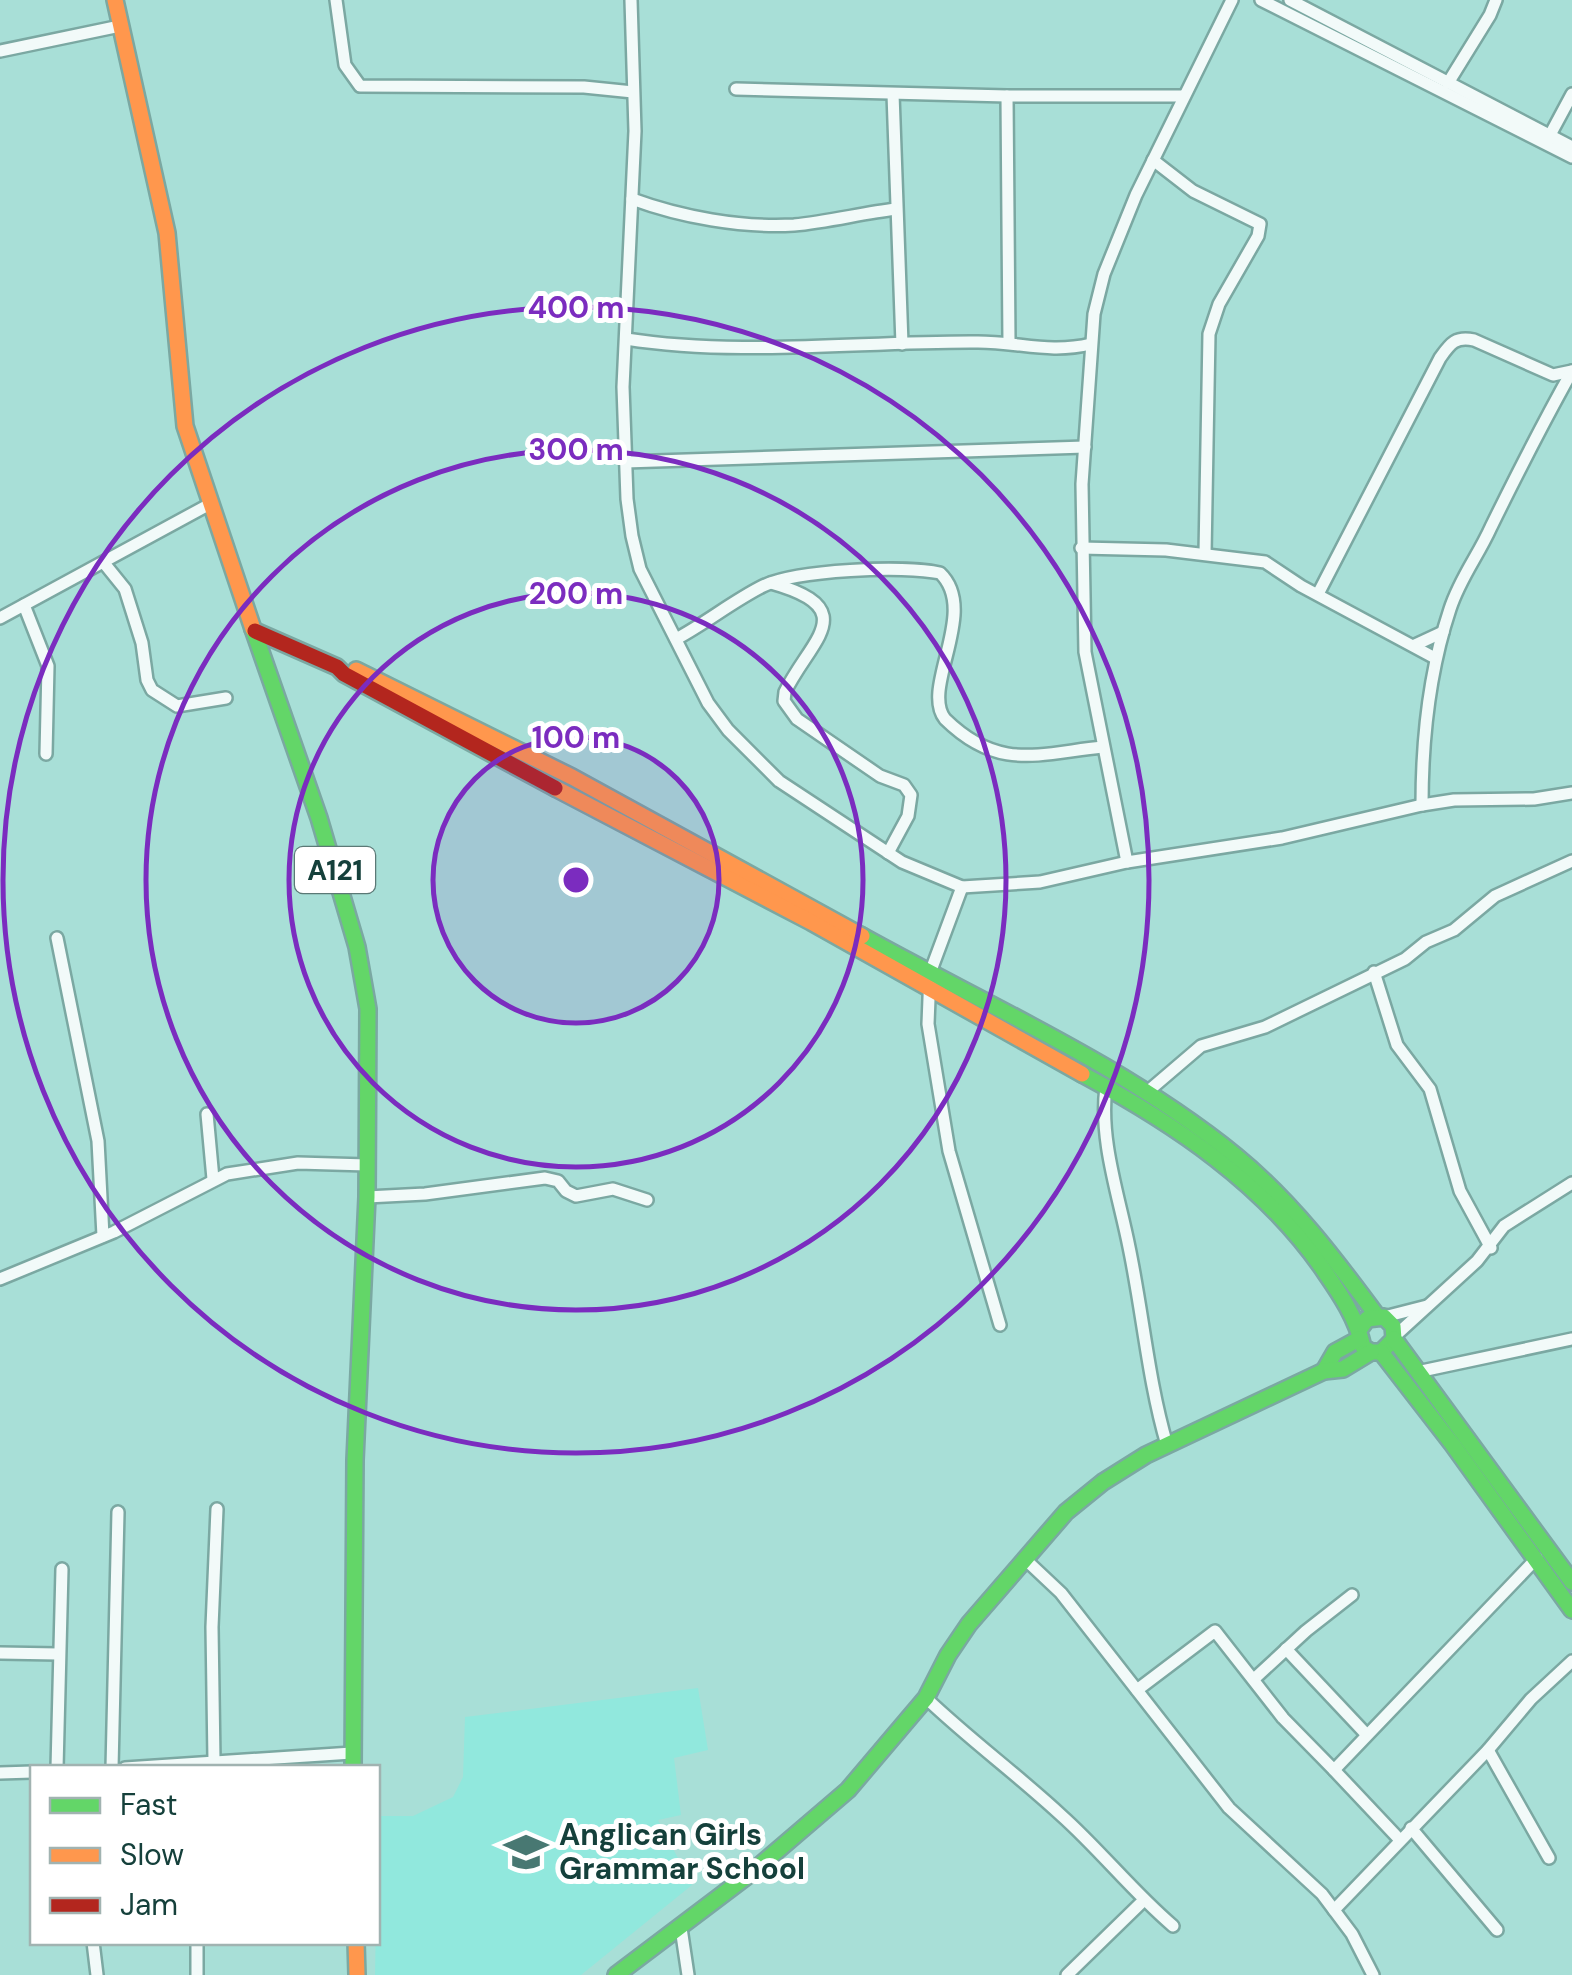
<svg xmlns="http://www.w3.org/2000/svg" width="1572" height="1975" font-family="'DM Sans',sans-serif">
  <rect width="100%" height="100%" fill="#a8dfd7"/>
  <!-- built -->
  <polygon fill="#91e8dd" points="698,1688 708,1750 674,1758 681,1815 658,1820 692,1885 581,1975 375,1975 378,1816 413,1816 453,1797 463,1777 465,1717"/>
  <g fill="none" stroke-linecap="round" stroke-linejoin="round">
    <!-- street casing -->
    <g stroke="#7ba8a2" stroke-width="16">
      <g id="street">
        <polyline points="336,0 345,65 360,86 584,87 633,92"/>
        <polyline points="631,0 635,131 623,387 627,499 632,536 640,569 708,703 728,730 779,781 902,862 962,887 1040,882 1127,862 1282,838 1422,805 1454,800 1534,799 1572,793"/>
        <polyline points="1261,0 1572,157"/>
        <polyline points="1290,0 1572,147"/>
        <polyline points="0,51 120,26"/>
        <polyline points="1448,83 1490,15 1496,0"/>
        <polyline points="736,89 1007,96 1183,96"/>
        <polyline points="893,94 902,344"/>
        <polyline points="1007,96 1009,343"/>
        <polyline points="1550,135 1572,94"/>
        <polyline points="1153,160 1193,191 1260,224 1258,236 1219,304 1209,334 1205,554"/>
        <path d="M632,199C681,217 741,228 794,225C828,222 862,213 896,209"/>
        <path d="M626,339C741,357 862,341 978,342C1020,342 1049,354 1091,344"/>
        <polyline points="625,462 1085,447"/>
        <polyline points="1081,548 1166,550 1265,562 1301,586 1435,658"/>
        <polyline points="104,563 125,589 142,643 147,680 152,690 177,706 226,698"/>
        <path d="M771,583C864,609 810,640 785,692L784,701L797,719L880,776L904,785L911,795L908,816L888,853"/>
        <path d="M1318,594L1440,358C1450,344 1455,336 1474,340L1553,375L1572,371"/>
        <polyline points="24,605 48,666 46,754"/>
        <polyline points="0,618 210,504"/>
        <path d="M676,639C706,623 733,601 763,586C796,570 904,565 940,573C980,611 920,688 945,719C998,771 1037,754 1102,747"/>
        <polyline points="1415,645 1443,632"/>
        <path d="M1422,805C1422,738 1429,672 1450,609C1460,578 1478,556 1491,527C1517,474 1543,423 1572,371"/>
        <polyline points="1127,862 1085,652 1082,484 1094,314 1104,274 1136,195 1232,0"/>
        <polyline points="962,887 930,973 928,1024 949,1151 1000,1325"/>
        <polyline points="57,938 98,1141 103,1236"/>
        <polyline points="1374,972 1397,1045 1430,1089 1460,1191 1491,1248"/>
        <path d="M1106,1087C1099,1140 1119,1196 1129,1247C1143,1314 1148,1380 1167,1445"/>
        <polyline points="1146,1093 1201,1046 1265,1027 1405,959 1426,942 1454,930 1495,896 1572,861"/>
        <polyline points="207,1114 213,1179"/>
        <polyline points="367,1197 425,1194 545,1178 558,1181 566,1191 576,1196 613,1189 647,1200"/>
        <polyline points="0,1279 114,1232 227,1174 298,1163 367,1165"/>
        <polyline points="1384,1317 1427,1306"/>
        <polyline points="1395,1336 1477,1261 1504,1226 1572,1183"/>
        <polyline points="1417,1372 1572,1339"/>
        <polyline points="1027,1561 1061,1593 1229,1808 1322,1894 1352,1934 1373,1975"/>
        <polyline points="1286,1649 1366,1734"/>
        <polyline points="0,1653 58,1654"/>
        <polyline points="1254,1679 1306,1631 1352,1595"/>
        <polyline points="1137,1690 1215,1631 1283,1718 1334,1770 1537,1558"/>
        <path d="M926,1698C970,1740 1018,1775 1062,1816C1101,1851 1133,1892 1173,1926"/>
        <polyline points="1488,1750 1549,1858"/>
        <polyline points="214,1761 212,1627 217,1509"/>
        <polyline points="57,1768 62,1569"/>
        <polyline points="112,1768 118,1512"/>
        <polyline points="125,1768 352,1753"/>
        <polyline points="1334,1770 1400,1840"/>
        <polyline points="0,1773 32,1772"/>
        <polyline points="1411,1828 1497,1930"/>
        <polyline points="1334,1910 1488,1750 1531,1699 1572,1661"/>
        <polyline points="681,1928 688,1975"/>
        <polyline points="93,1942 97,1975"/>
        <polyline points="197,1975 197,1942"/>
        <polyline points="1067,1975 1143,1901"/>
      </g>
    </g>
    <!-- fast casing -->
    <g stroke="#7ba8a2" stroke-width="20">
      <g id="fast">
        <polyline points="253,629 319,818 357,947 368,1009 367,1197 355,1460 353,1768"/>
        <path d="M862,936C988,1006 1124,1065 1236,1156C1291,1201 1335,1259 1377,1316"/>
        <path d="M1082,1074C1175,1124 1265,1184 1325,1272C1341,1295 1357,1319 1363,1347L1371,1352H1381L1394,1339L1393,1326L1384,1317L1367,1319L1359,1330"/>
        <polyline points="1394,1339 1572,1582"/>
        <polyline points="1381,1352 1453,1445 1572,1610"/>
        <polyline points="1324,1371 1335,1352 1359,1339"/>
        <polyline points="616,1975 751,1873 848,1790 926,1698 948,1655 969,1624 1066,1512 1103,1482 1146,1455 1324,1371 1343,1369 1371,1352"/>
      </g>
    </g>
    <!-- slow casing -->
    <g stroke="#7ba8a2" stroke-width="20">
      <g id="slow">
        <polyline points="115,0 167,233 185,426 253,629"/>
        <polyline points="356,670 572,777 862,936"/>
        <polyline points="555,788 811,922 1082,1074"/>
        <polyline points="356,1942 357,1975"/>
      </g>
    </g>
    <!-- jam casing -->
    <g stroke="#7ba8a2" stroke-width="20">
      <polyline id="jam" points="255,631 337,667 344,674 555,788"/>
    </g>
    <!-- street -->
    <use href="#street" stroke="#f2faf9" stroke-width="11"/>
    <!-- fast -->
    <use href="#fast" stroke="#63d668" stroke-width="15"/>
    <!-- slow -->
    <use href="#slow" stroke="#ff974d" stroke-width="15"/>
    <!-- jam -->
    <use href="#jam" stroke="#b3261e" stroke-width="15"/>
  </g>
  <!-- distance rings -->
  <circle cx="576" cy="880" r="143" fill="#7b2cbf" fill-opacity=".12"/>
  <g fill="none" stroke="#7b2cbf" stroke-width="5">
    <circle cx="576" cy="880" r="143"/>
    <circle cx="576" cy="880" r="287"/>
    <circle cx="576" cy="880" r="430"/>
    <circle cx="576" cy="880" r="573"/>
  </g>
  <!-- icons -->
  <defs>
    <g id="school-bare" transform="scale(3.45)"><path d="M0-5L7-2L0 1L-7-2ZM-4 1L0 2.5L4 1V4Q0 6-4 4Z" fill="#487872" stroke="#fff" stroke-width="2.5" paint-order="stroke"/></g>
  </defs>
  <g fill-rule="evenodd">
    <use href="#school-bare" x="526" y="1852"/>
  </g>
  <g text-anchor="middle" stroke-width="10" stroke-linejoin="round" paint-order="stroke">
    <!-- shield labels -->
    <rect fill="#fff" stroke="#5b7976" stroke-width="2.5" x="295" y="847" width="80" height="46" rx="8"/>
    <g font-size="28" font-weight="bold" fill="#15403b">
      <text x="335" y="880">A121</text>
    </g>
    <!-- poi labels -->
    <g font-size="30" font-weight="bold" fill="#15403b" stroke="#fff" text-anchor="start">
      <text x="559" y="1845">Anglican Girls<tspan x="559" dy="34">Grammar School</tspan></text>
    </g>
  </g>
  <circle cx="576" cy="880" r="15" fill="#7b2cbf" stroke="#fff" stroke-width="5"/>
  <g font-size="30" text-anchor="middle" font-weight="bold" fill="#7b2cbf" stroke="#fff" stroke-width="10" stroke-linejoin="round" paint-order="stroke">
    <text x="576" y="318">400 m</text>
    <text x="576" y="460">300 m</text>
    <text x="576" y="604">200 m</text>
    <text x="576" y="748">100 m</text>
  </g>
  <!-- legend -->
  <rect x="30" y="1765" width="350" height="180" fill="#ffffff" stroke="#a1b3b1" stroke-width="2.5"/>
  <rect x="50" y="1798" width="50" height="15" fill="#63d668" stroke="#a1b3b1" stroke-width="2.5"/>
  <text x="120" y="1815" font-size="30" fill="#15403b">Fast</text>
  <rect x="50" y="1848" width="50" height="15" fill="#ff974d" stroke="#a1b3b1" stroke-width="2.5"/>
  <text x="120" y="1865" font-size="30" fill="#15403b">Slow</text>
  <rect x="50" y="1898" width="50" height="15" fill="#b3261e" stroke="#a1b3b1" stroke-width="2.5"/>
  <text x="120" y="1915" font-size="30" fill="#15403b">Jam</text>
</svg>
